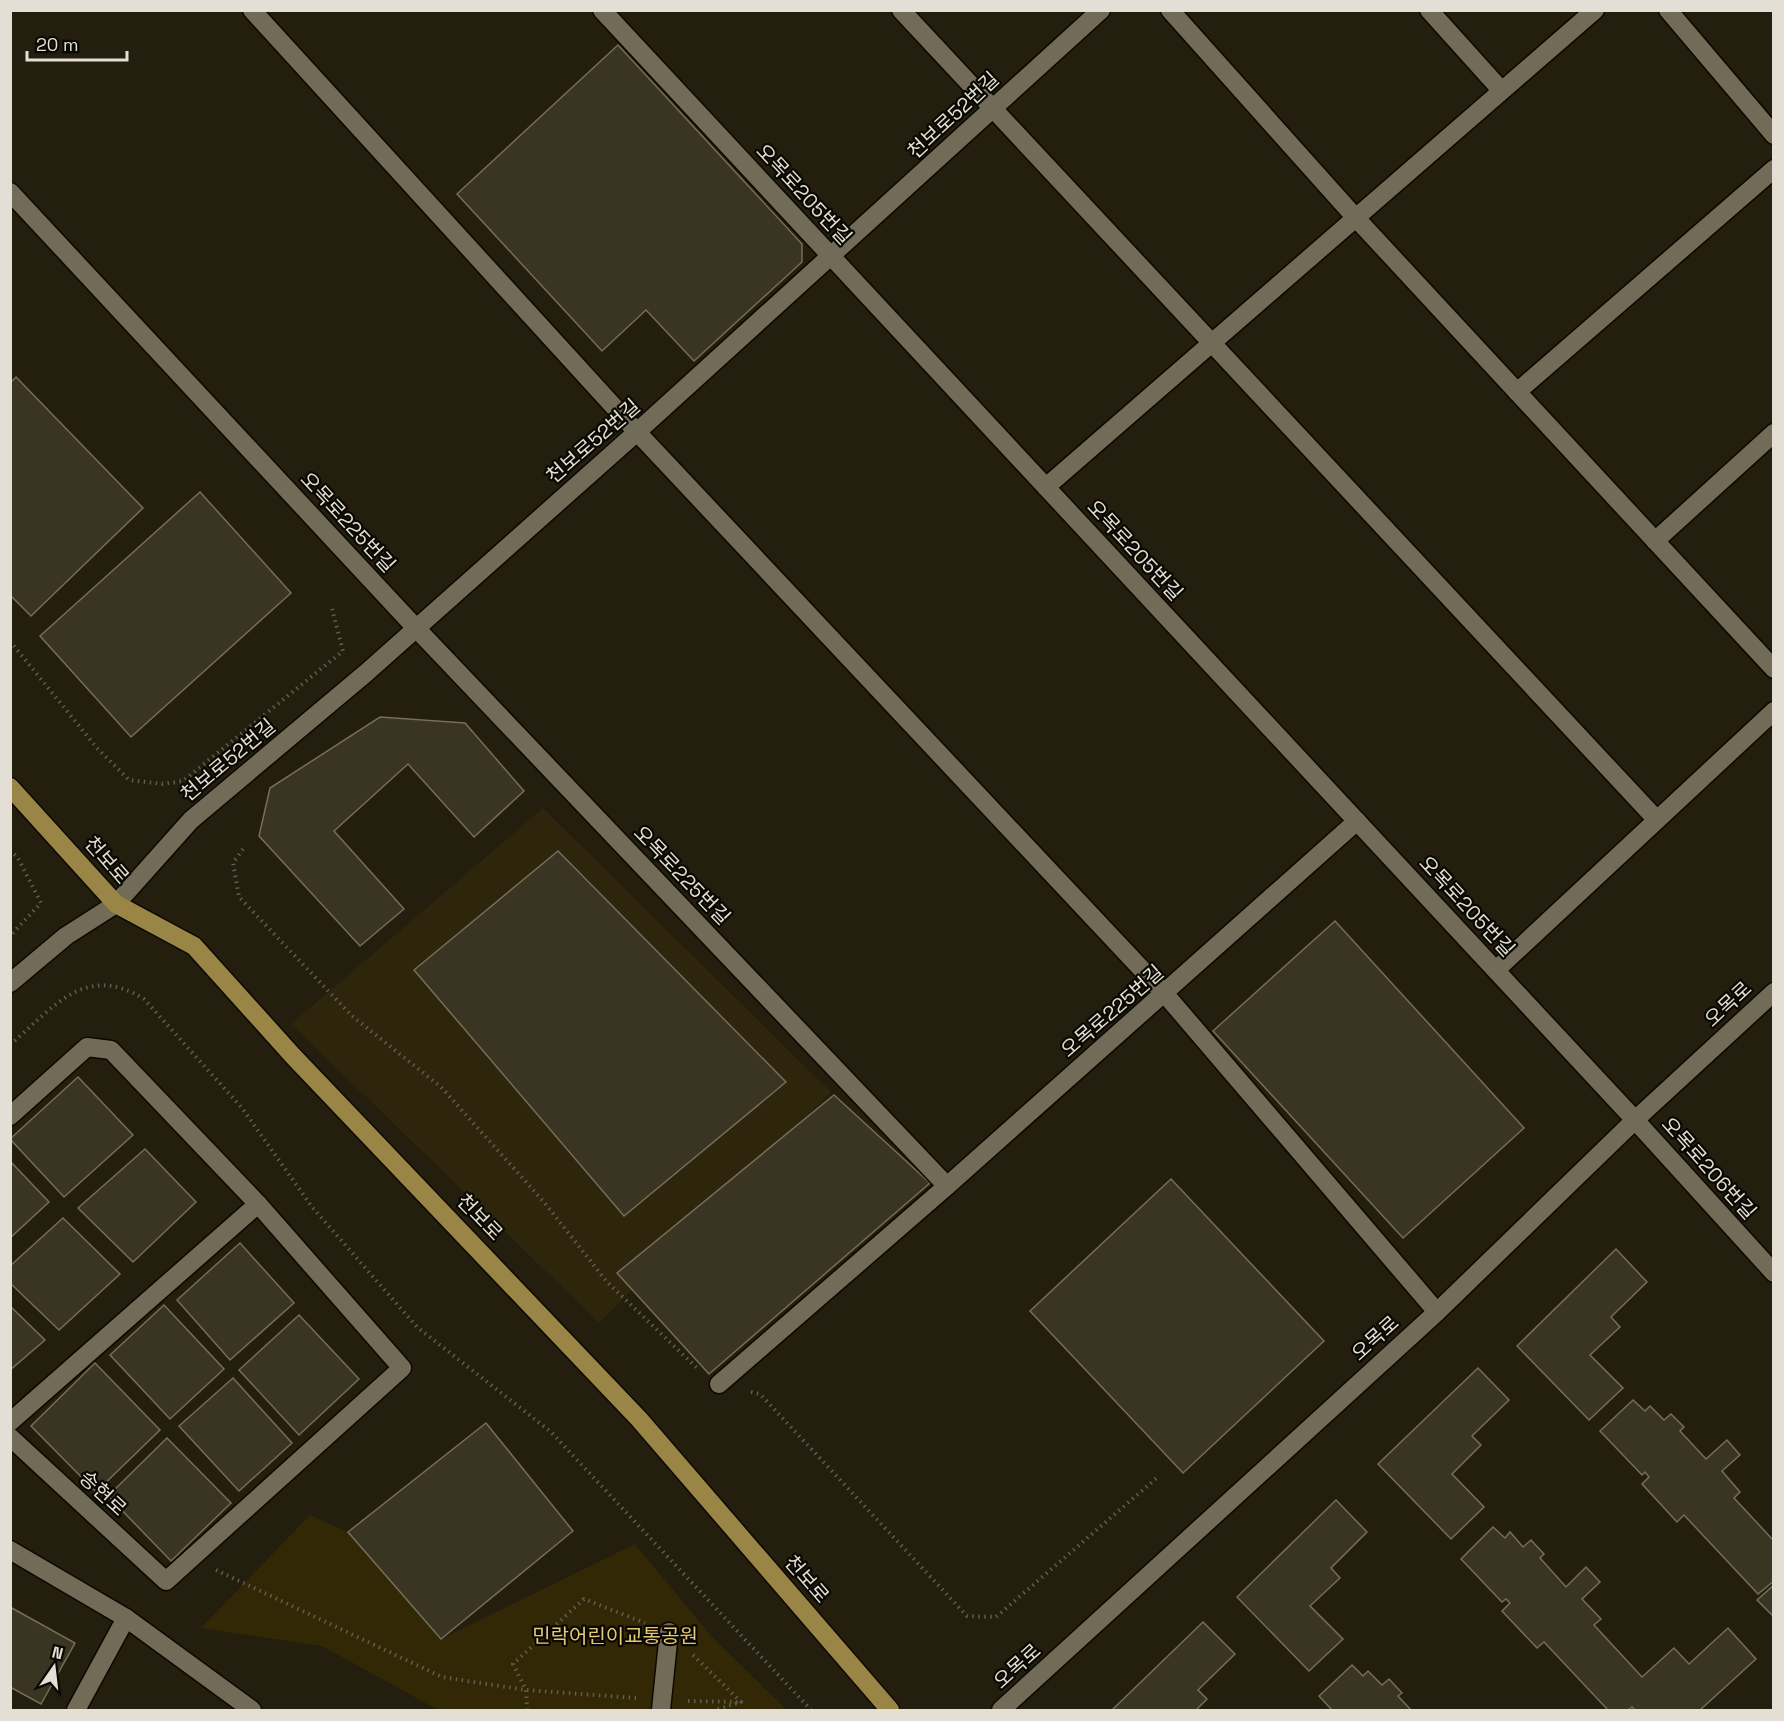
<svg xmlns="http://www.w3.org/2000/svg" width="1784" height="1721" font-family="'Space Grotesk','Noto Sans KR',sans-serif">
  <rect width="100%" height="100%" fill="#231e0d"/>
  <!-- built -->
  <polygon fill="#2d250c" points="543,808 831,1092 599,1323 291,1024"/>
  <!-- green -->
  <polygon fill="#332805" points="310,1515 348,1532 441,1639 635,1544 713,1638 787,1710 438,1710 322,1646 201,1628"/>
  <!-- building -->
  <g fill="#3a3422" stroke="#746e5a" stroke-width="1.5">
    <polygon points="618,45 802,244 802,262 694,361 646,310 602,351 457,194"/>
    <polygon points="16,377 143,508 31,616 10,595 10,383"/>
    <polygon points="200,492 291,593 131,737 40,636"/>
    <polygon points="380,717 465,723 524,791 474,837 408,764 334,831 404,909 360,946 259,836 270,788"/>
    <polygon points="558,851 786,1082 624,1216 414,970"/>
    <polygon points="1335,921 1524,1128 1403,1238 1213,1031"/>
    <polygon points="78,1077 133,1135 64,1197 10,1139"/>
    <polygon points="834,1095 930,1183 709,1374 617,1273"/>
    <polygon points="145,1149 196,1202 133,1262 78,1208"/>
    <polygon points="10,1161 49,1202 10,1238"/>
    <polygon points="1171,1179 1324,1341 1183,1473 1030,1311"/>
    <polygon points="63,1218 120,1274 59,1330 10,1283 10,1266"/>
    <polygon points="240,1243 294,1303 230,1360 177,1300"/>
    <polygon points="1616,1249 1647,1282 1611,1317 1620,1327 1590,1355 1623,1388 1589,1420 1517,1346"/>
    <polygon points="164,1305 224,1369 170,1419 110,1355"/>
    <polygon points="10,1306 45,1340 10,1370"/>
    <polygon points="299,1315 359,1379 299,1435 239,1370"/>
    <polygon points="95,1363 160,1430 96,1492 31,1426"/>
    <polygon points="1478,1368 1509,1400 1472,1436 1481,1445 1452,1474 1484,1507 1451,1539 1378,1464"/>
    <polygon points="233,1378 292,1443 239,1491 179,1426"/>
    <polygon points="1633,1400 1645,1411 1650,1406 1664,1420 1671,1414 1684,1427 1680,1431 1706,1459 1727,1440 1740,1455 1722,1471 1740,1492 1734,1498 1774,1541 1774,1581 1758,1594 1684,1515 1677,1522 1642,1484 1649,1477 1645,1472 1642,1475 1600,1431"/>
    <polygon points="486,1423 573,1531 441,1639 348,1532"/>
    <polygon points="167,1438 231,1503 171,1561 108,1496"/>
    <polygon points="1336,1500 1367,1532 1331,1568 1340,1578 1310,1606 1343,1639 1309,1671 1237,1597"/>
    <polygon points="1493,1527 1505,1538 1510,1532 1523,1547 1531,1540 1544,1554 1540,1558 1566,1587 1586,1567 1600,1582 1582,1599 1601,1619 1594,1625 1642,1677 1674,1648 1689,1664 1728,1628 1756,1659 1700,1710 1635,1710 1632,1707 1628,1710 1608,1710 1544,1642 1537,1648 1502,1611 1510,1603 1506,1599 1502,1602 1461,1559"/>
    <polygon points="1774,1585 1774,1617 1757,1600"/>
    <polygon points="10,1607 75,1643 41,1704 10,1687"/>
    <polygon points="1203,1622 1235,1654 1198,1690 1207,1699 1196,1710 1112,1710"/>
    <polygon points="1352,1665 1363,1676 1368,1671 1382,1685 1389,1679 1402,1693 1398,1696 1411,1710 1332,1710 1319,1696"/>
  </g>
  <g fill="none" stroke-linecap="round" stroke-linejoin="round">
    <!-- minor casing -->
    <g stroke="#0d0800" stroke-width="21">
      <g id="minor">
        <polyline points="252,10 637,432 1165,994 1437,1312"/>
        <polyline points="602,10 1635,1120 1774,1273"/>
        <polyline points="901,10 1657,820"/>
        <polyline points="1170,10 1355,217 1774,669"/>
        <polyline points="1429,10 1501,90"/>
        <polyline points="1668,10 1774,135"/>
        <polyline points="10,192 415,627 947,1186 1357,821"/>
        <polyline points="1517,392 1774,169"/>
        <polyline points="1046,487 1595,10"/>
        <polyline points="1655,541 1774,433"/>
        <polyline points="1496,970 1774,711"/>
        <polyline points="10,983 66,936 116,904 191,820 366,673 637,432 1101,10"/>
        <polyline points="10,1116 87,1047 111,1050 258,1204 402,1368 166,1581 10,1437"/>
        <polyline points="719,1384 947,1186"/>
        <polyline points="10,1422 258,1204"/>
        <polyline points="10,1550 126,1618 252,1710"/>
        <polyline points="76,1710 126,1618"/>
        <polyline points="661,1710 669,1632"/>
        <polyline points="1001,1710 1437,1312 1635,1120 1774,992"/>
      </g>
    </g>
    <!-- major casing -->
    <g stroke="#0d0800" stroke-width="21">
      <polyline id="major" points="10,787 116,904 194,946 293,1056 639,1419 890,1710"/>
    </g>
    <!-- path -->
    <g stroke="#615d4e" stroke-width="4" stroke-dasharray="1.5 4.5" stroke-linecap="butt">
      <polyline points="10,641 97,748 129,780 163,784 183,781 343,651 332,609"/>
      <polyline points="243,849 233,863 239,897 352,1016 441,1087 544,1202 607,1282 698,1369"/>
      <polyline points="10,850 18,858 41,903 10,936"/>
      <path d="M10,1045C53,1008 85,962 144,999L242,1108L312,1207L417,1327L551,1432L811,1710"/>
      <polyline points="751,1392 760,1394 967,1616 996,1617 1159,1476"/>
      <polyline points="216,1570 442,1677 526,1690 636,1698"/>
      <polyline points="693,1655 741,1702 715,1710"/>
      <polyline points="688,1701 741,1702"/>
      <polyline points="527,1710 526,1690 513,1664 584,1599 645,1623"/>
    </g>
    <!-- minor -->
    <use href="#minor" stroke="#716b57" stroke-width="18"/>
    <!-- major -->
    <use href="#major" stroke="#998545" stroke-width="18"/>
  </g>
  <g text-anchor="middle" stroke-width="4.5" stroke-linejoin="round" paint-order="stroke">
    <!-- street labels -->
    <g font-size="20" fill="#e3dfd4" stroke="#0a0803">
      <text transform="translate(953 115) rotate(-43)" y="7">천보로52번길</text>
      <text transform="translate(804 194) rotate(47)" y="7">오목로205번길</text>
      <text transform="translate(593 441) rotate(-41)" y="7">천보로52번길</text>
      <text transform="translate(348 522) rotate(47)" y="7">오목로225번길</text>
      <text transform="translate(1135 550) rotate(47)" y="7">오목로205번길</text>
      <text transform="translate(228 760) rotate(-40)" y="7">천보로52번길</text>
      <text transform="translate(107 860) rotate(49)" y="7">천보로</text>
      <text transform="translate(682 875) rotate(46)" y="7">오목로225번길</text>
      <text transform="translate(1467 906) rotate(47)" y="7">오목로205번길</text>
      <text transform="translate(1728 1004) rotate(-43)" y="7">오목로</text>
      <text transform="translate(1112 1011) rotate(-41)" y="7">오목로225번길</text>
      <text transform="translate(1709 1168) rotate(48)" y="7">오목로206번길</text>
      <text transform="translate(480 1217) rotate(46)" y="7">천보로</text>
      <text transform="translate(1375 1338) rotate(-42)" y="7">오목로</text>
      <text transform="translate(103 1493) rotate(43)" y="7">송현로</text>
      <text transform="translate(807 1579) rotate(49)" y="7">천보로</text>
      <text transform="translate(1017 1666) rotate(-42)" y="7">오목로</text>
    </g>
    <!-- park labels -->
    <g font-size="20" fill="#e4c873" stroke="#0a0803">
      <text x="615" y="1643">민락어린이교통공원</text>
    </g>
  </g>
  <!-- border -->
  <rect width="1784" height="1721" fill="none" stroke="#e3dfd4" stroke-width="24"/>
  <!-- north arrow -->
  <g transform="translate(54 1667) rotate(14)" stroke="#0a0803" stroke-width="4.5" paint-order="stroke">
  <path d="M0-4.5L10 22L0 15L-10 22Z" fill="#e3dfd4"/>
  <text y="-9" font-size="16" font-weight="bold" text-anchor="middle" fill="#e3dfd4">N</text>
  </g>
  <!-- scale -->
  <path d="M27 51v9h100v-9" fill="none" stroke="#e3dfd4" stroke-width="3"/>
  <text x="36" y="51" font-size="18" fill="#e3dfd4" stroke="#0a0803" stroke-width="4.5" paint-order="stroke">20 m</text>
</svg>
